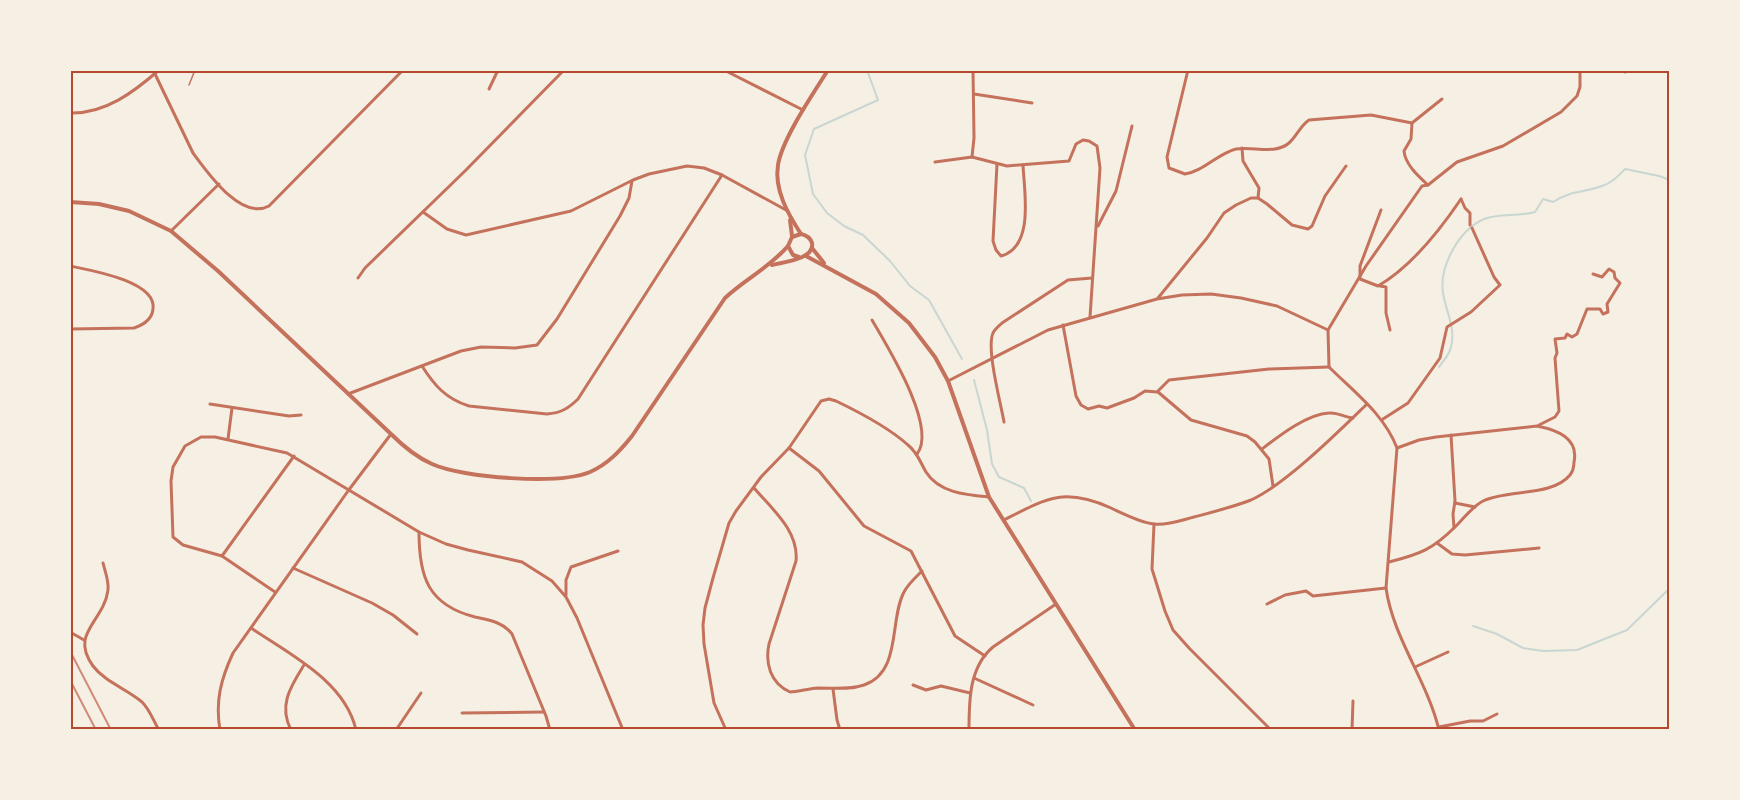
<svg xmlns="http://www.w3.org/2000/svg" width="1740" height="800" font-family="Arial,sans-serif">
  <rect width="100%" height="100%" fill="#f6efe4"/>
  <g fill="none" stroke-linecap="round" stroke-linejoin="round">
    <!-- stream -->
    <g stroke="#c9d6d2" stroke-width="2">
      <polyline points="867,70 878,100 814,129 805,155 813,194 827,213 844,226 863,235 890,261 910,286 929,300 962,359"/>
      <path d="M1439,367C1443,361 1450,354 1451,347C1456,328 1446,312 1443,293C1439,266 1459,230 1484,219C1500,213 1518,217 1535,212L1543,199L1553,202C1572,190 1583,193 1602,186C1612,183 1618,176 1625,169L1659,176L1670,180"/>
      <polyline points="974,380 987,430 992,464 999,477 1024,488 1031,501"/>
      <polyline points="1473,626 1497,634 1523,648 1543,651 1577,650 1627,630 1670,588"/>
    </g>
    <!-- service -->
    <polyline stroke="#c5725c" stroke-width="1.5" points="189,85 195,70"/>
    <!-- minor -->
    <g stroke="#c5725c" stroke-width="3">
      <polyline points="724,70 803,110"/>
      <path d="M1188,70L1167,157L1169,168L1185,174C1204,171 1217,154 1236,149C1253,146 1275,155 1289,143C1297,136 1300,126 1309,120L1371,115L1412,123"/>
      <polyline points="1625,70 1625,72"/>
      <path d="M155,74L193,153C208,173 241,221 269,206L403,70"/>
      <polyline points="489,89 498,70"/>
      <polyline points="974,94 1032,103"/>
      <path d="M70,113C105,114 134,92 159,70"/>
      <polyline points="1242,148 1243,161 1259,188 1258,198"/>
      <polyline points="972,157 974,138 973,70"/>
      <polyline points="935,162 972,157 1007,166 1069,161 1076,144 1083,140 1089,141 1097,146 1100,168 1090,317"/>
      <path d="M997,164L993,241L996,250L1001,256C1035,247 1024,190 1023,165"/>
      <path d="M1428,185C1418,176 1405,164 1404,151L1411,139L1412,123L1442,99"/>
      <polyline points="1461,199 1465,208 1470,213 1470,225"/>
      <path d="M1381,210L1360,266V279L1378,286C1411,267 1440,230 1461,199"/>
      <polyline points="423,212 447,229 466,235 571,211 633,180 649,174 687,166 704,168 722,175 786,210"/>
      <polyline points="1098,226 1116,191 1132,126"/>
      <polyline points="171,231 219,184"/>
      <path d="M70,266C89,270 157,281 153,309C152,319 143,325 134,328L70,329"/>
      <polyline points="358,278 365,268 466,170 564,70"/>
      <polyline points="1380,286 1386,287 1386,313 1390,330"/>
      <polyline points="1158,298 1207,238 1224,213 1236,205 1251,198 1258,198 1267,204 1292,225 1308,229 1312,226 1325,196 1346,166"/>
      <path d="M872,320C887,346 938,427 917,454"/>
      <polyline points="1063,325 1076,396 1081,405 1088,409 1099,406 1107,408 1134,398 1145,391 1157,392 1169,380 1269,369 1329,367"/>
      <polyline points="1328,330 1366,266 1422,186 1428,185 1457,162 1503,146 1561,112 1577,96 1580,87 1580,70"/>
      <path d="M422,366C434,385 446,399 469,406L547,414C561,413 569,408 578,399L722,175"/>
      <path d="M1329,367C1354,392 1384,414 1397,448L1386,588C1393,638 1427,680 1439,730"/>
      <polyline points="948,381 1048,330 1157,299 1182,295 1211,294 1241,298 1277,306 1328,330 1329,367"/>
      <polyline points="1158,392 1191,420 1247,436 1255,442 1269,459 1273,486"/>
      <polyline points="348,394 461,351 481,347 515,348 537,345 557,319 620,216 629,198 632,181"/>
      <polyline points="210,404 289,416 301,415"/>
      <polyline points="1383,419 1408,403 1440,358 1447,327 1471,312 1500,285 1494,277 1472,228"/>
      <path d="M1004,422C1001,404 986,349 993,333C995,329 999,326 1002,323L1068,280L1092,278"/>
      <polyline points="1539,425 1555,417 1559,411 1555,358 1557,353 1555,339 1565,338 1567,334 1572,337 1577,334 1587,309 1600,309 1603,314 1608,312 1607,304 1620,283 1615,278 1614,272 1609,269 1602,277 1593,274"/>
      <polyline points="1451,435 1455,501 1453,514 1454,528"/>
      <polyline points="228,439 232,408"/>
      <polyline points="789,448 819,471 864,526 911,551 955,636 985,656"/>
      <path d="M1262,449C1279,436 1307,414 1329,413C1337,412 1344,417 1353,418"/>
      <path d="M754,488C772,509 799,531 796,561L769,644C765,663 770,683 790,692C799,691 808,689 818,688C833,688 849,690 864,685C902,672 889,620 904,592C908,584 916,577 922,571"/>
      <polyline points="1455,503 1475,507"/>
      <path d="M1004,520C1047,498 1064,487 1111,508C1124,514 1139,522 1154,524C1166,526 1182,520 1194,517C1213,512 1233,507 1251,500C1286,484 1338,432 1367,404"/>
      <polyline points="1154,524 1152,569 1165,611 1173,630 1189,648 1271,730"/>
      <path d="M419,532C419,577 428,605 475,617C489,620 503,622 512,634L546,716L550,730"/>
      <polyline points="1437,543 1452,554 1465,555 1539,548"/>
      <polyline points="222,556 294,456"/>
      <path d="M1389,562C1421,554 1433,549 1456,526C1464,518 1473,506 1483,501C1507,489 1552,497 1570,475C1573,471 1574,467 1574,462C1579,438 1557,430 1537,426L1436,437L1419,440L1397,448"/>
      <path d="M103,563C105,571 109,581 108,590C104,622 69,633 93,666C105,682 127,689 142,702C150,710 153,720 159,730"/>
      <polyline points="293,568 372,603 393,615 417,634"/>
      <polyline points="275,592 222,556 183,545 173,537 171,481 173,467 185,446 201,437 215,437 287,453 419,532 446,544 468,550 522,562 552,581 566,597 577,618 623,730"/>
      <polyline points="566,595 566,580 571,567 618,551"/>
      <polyline points="1267,604 1285,595 1306,591 1313,596 1386,588"/>
      <path d="M251,628C289,654 345,681 356,730"/>
      <polyline points="70,632 84,640"/>
      <polyline points="1415,667 1448,652"/>
      <polyline points="974,678 1033,705"/>
      <polyline points="913,685 926,690 941,686 970,693"/>
      <polyline points="833,689 837,720 840,730"/>
      <polyline points="462,713 544,712"/>
      <polyline points="1439,727 1470,721 1483,721 1497,714"/>
      <path d="M220,730C215,701 221,679 233,653L348,491L391,434"/>
      <path d="M291,730C278,705 291,686 304,665"/>
      <polyline points="396,730 421,693"/>
      <path d="M726,730L714,703L704,644L703,625L705,608L713,578L729,523L736,511L761,477L789,448L821,401L829,399L836,401C861,413 888,427 908,445C918,453 920,462 926,472C939,493 967,495 989,497"/>
      <path d="M969,730C969,701 969,667 993,647L1056,604"/>
      <polyline points="1352,730 1353,701"/>
    </g>
    <!-- tertiary -->
    <g stroke="#c5725c" stroke-width="4">
      <path d="M70,202L99,204L129,211L171,231L218,271L391,434C403,446 416,457 432,464C463,478 559,485 590,472C608,464 620,451 632,436L725,298C745,279 769,268 788,246"/>
      <polyline points="790,220 792,236"/>
      <path d="M801,234C788,214 774,190 778,165C782,139 813,94 828,70"/>
      <polyline points="812,248 824,263"/>
      <polyline points="806,256 876,294 909,323 935,357 948,381 989,497 1135,730"/>
      <path d="M772,265C784,262 815,259 812,243C810,237 806,235 801,234L792,237L788,246L793,255L799,257"/>
    </g>
    <!-- rail -->
    <g stroke="#cf8b77" stroke-width="2">
      <polyline points="70,651 111,730"/>
      <polyline points="70,680 96,730"/>
    </g>
  </g>
  <!-- border -->
  <rect width="1740" height="800" fill="none" stroke="#f6efe4" stroke-width="144"/>
  <rect x="72" y="72" width="1596" height="656" fill="none" stroke="#b5482f" stroke-width="2"/>
</svg>
